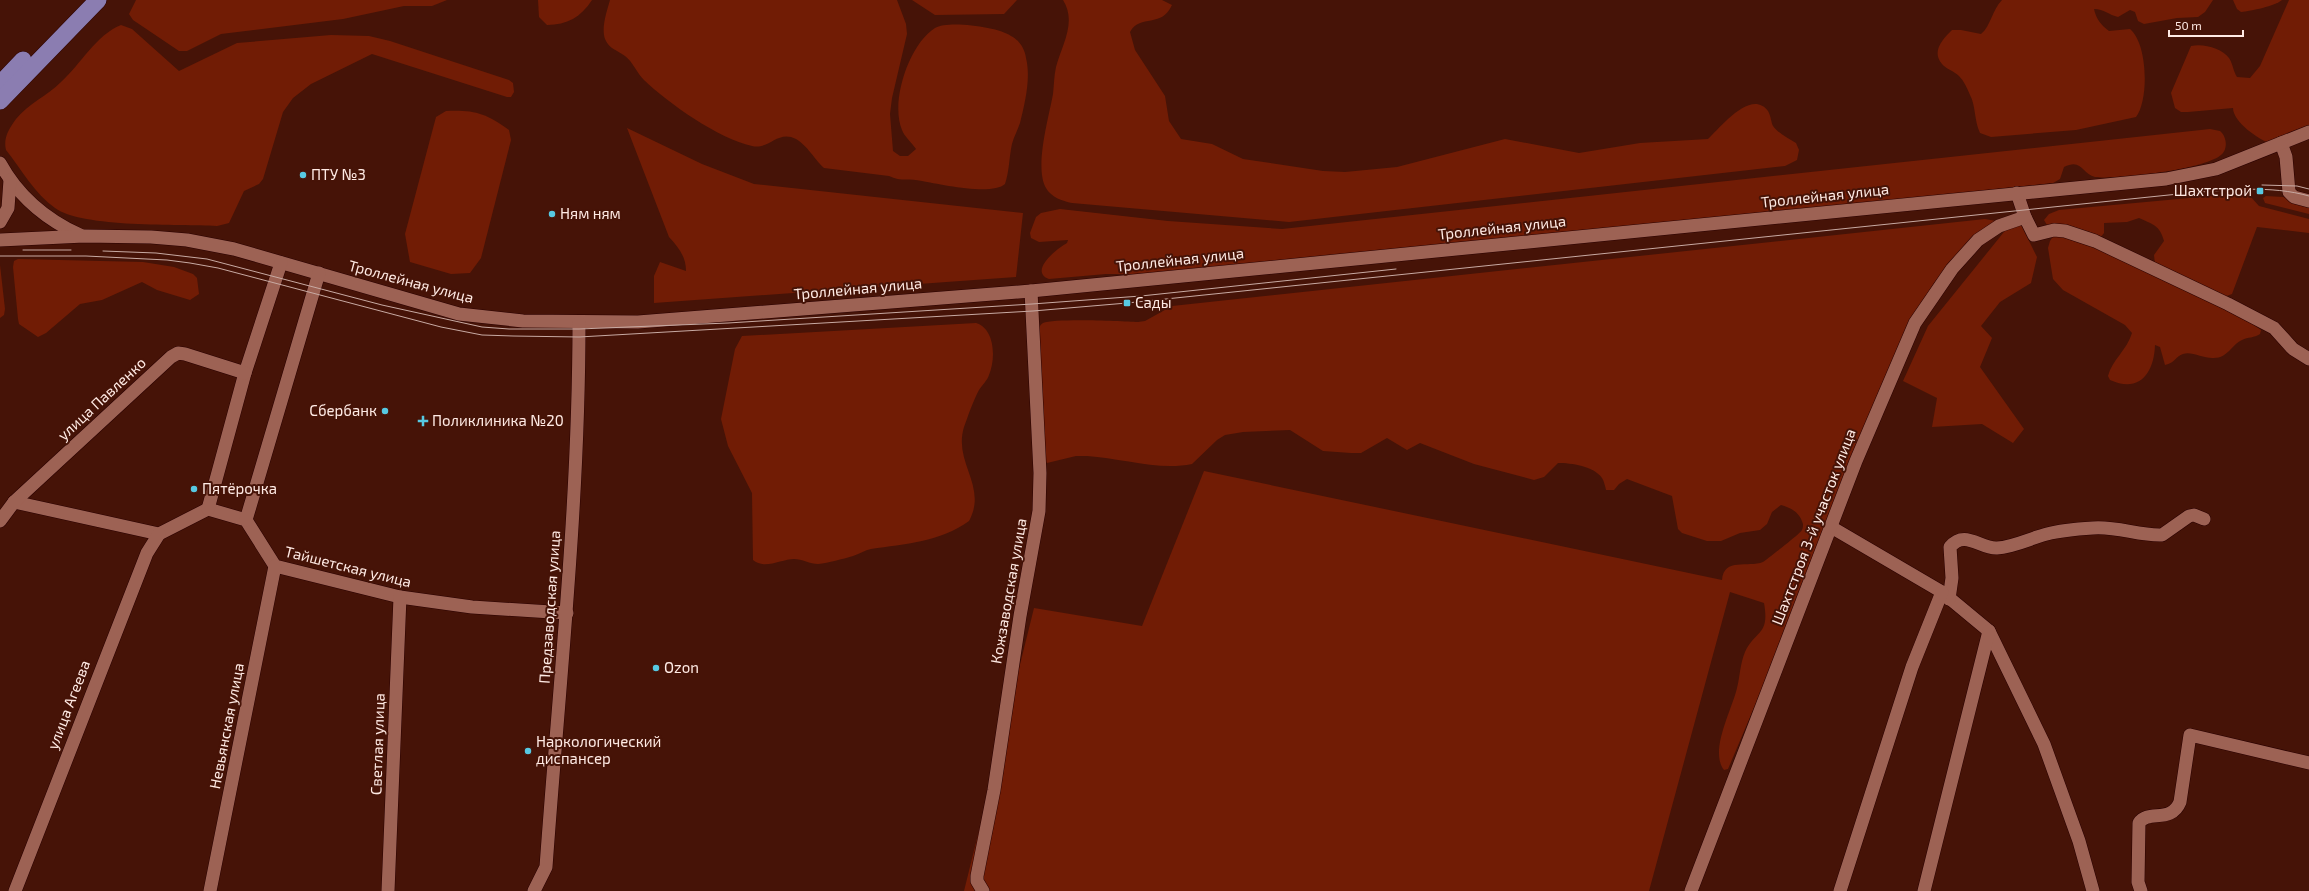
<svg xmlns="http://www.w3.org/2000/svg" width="2309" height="891" font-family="'Exo 2',sans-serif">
  <rect width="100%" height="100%" fill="#461307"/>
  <!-- green -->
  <g fill="#711c05">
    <polygon points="136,0 447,0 432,6 404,6 343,19 221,34 187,51 179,51 133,20 129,14"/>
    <path d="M538,0H592C581,17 567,25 547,25L539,17Z"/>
    <path d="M610,0H897L906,24L907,34L892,98L890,114L893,151L900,156H908L916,149C912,143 904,136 902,130C890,102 909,44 935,28C948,20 999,27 1011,36C1019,40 1025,49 1026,58C1031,78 1025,103 1020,123C1017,132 1012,140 1011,149C1009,161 1009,172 1005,184C992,196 939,184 922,181C910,178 901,182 889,176L824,168C814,159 805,141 791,137C776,133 767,150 752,146C719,139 668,103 644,80C637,73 633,62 625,56C617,50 609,49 605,39C601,27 607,11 610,0Z"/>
    <polygon points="912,0 1017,0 1004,14 935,15"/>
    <path d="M1063,0H1162L1172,5C1161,29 1141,13 1130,32L1135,50L1165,96L1169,121L1181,139L1212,144L1243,159L1323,171L1345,172L1397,167L1505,139L1579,153L1640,143L1708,139C1720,128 1751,88 1768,111C1771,116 1771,122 1773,126C1779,134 1788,138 1796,143L1799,150L1797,160L1785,166L1289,222L1072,203C1062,201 1051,197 1046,188C1034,167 1049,117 1053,94C1054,85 1054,76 1056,67C1062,45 1077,22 1063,0Z"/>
    <path d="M2002,0H2213L2205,12L2198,17L2177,18L2144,24L2138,21L2135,12L2130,10L2118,17C2109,15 2104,9 2094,9C2096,19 2101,25 2109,31L2130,29C2148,44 2149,100 2136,117L2076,130L1991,137L1980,133C1974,121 1976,106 1970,95C1967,88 1964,81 1959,76C1954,71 1946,69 1942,64C1931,51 1943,39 1952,30H1961L1981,34C1991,26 1992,10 2002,0Z"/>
    <path d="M2233,0H2282C2275,6 2251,11 2241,12L2237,9Z"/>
    <path d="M2289,0H2309V128L2271,144C2258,139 2233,122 2233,108L2188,112H2181L2175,108L2171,93L2191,46C2203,43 2222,48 2229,58C2233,64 2233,71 2237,77L2250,78L2260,66Z"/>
    <path d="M121,25L132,29L179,71L237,43L331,35L369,36L390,41L509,80L513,83L514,92L511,97H507L372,54L311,84L293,98L283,112L263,179L259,184L244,191L229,223L217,226C180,224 82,228 55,208C35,194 21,169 6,150C3,138 9,129 16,119C29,103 47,96 61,82C81,64 96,35 121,25Z"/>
    <path d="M446,111C475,110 485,113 509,130L511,140L481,258L470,273L451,274L410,262L405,234L436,117Z"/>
    <path d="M627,128L702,164L754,184L1023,213L1016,277L654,303V276L660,262L686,271C686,256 678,247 669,237Z"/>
    <path d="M2210,129L2220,131C2226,136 2228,146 2223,153C2211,169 2116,180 2095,177C2082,174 2082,158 2064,167L2060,179L2053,183L1727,218L1139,274H1106L1049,279C1028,271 1058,248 1067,243L1068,240L1039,242L1031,238L1030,233L1036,217L1041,213L1060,209L1168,221L1282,229Z"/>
    <path d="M2211,196H2250L2259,206L2309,219V233L2257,227L2232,294L2224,297L2155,264L2154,255L2164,241C2160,225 2152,224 2139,218L2127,222L2104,223V233L2100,238L2047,225L2044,220L2049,214L2059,210Z"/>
    <polygon points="2266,196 2283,197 2309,205 2309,214 2265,203 2263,198"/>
    <path d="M1985,219L1996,221L1951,261L1934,283L1907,325L1792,618L1728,769L1724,770C1709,751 1732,710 1737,688C1740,676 1740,664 1745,652C1755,630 1770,636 1764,603L1730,592L1649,891H964L1034,608L1142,626L1204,471L1722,580C1724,557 1748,568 1763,562C1766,560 1800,534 1802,530C1803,528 1803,526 1803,524C1800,513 1792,508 1781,505L1772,512L1767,524L1760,530L1740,533L1721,541H1707L1682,533L1678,529L1672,496L1627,479L1619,484L1614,490H1606C1605,486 1604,481 1602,478C1594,466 1571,463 1558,463L1544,477L1534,480L1474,464L1420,443L1407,450L1387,438L1361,453H1351L1323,451L1290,430L1243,432L1225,435L1217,440L1192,464C1159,471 1121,458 1087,456H1076L1047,463L1044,460L1038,334C1039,330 1039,325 1043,323C1054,318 1122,321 1138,322L1145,321L1172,306Z"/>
    <polygon points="2021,225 2037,257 2031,283 2000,302 1981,326 1992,338 1980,367 2024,429 2013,443 1982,424 1932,427 1937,398 1903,381 1928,326 2008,227"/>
    <path d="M2054,235H2066L2100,249L2248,321L2261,330L2260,334C2254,338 2248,337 2242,340C2231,345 2228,358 2214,358C2204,359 2192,351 2183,354C2176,356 2175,363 2165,365L2160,347L2155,345C2154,374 2139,393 2110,380L2108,376C2112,360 2127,350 2132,333L2125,325L2063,290L2053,279L2048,248L2050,241Z"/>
    <polygon points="18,259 143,262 174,267 193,274 197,278 199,294 190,300 157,290 142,282 102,300 80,304 46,333 38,337 19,324 18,319 13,267 14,261"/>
    <polygon points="0,265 5,309 4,315 0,318"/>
    <path d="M976,323C995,329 996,358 989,375C987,381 982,385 979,390C973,401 968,416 964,427C953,463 988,486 969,521C940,542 905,544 871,549C865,550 859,554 853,556C842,559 829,563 818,564C810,564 802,559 794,559C782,559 764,570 753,560L752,493L728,446L721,419L735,349L742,336Z"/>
  </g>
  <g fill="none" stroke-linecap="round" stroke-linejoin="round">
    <!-- minor casing -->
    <g stroke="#2a0000" stroke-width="14">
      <g id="minor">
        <polyline points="2281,143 2286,157 2289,192 2294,197 2309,201"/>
        <path d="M0,163C18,196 47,220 80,235"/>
        <polyline points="2017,193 2025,217 2034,235 2054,230 2065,231 2095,241 2228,304 2274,328 2293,349 2309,359"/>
        <polyline points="0,222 8,208 10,180"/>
        <polyline points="0,240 84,236 151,237 187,240 234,249 459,314 523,321 638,322 1031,291 2166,179 2216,169 2309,132"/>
        <polyline points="14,502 159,534 208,509 246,520 275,566 400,597 472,607 567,613"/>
        <polyline points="208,509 245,373 281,263"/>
        <polyline points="246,520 319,273"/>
        <polyline points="0,521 14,502 171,357 178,353 185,354 245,373"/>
        <polyline points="1831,527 1942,592 1989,631 2044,744 2079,841 2093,891"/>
        <path d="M1949,599L1952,578L1950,547C1965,529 1980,549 1997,548C2014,547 2031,538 2047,534C2062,530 2077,529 2093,528C2117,526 2139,536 2162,535L2189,516L2194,515L2204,519"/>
        <polyline points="15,891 147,553 159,534"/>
        <polyline points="210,891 275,566"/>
        <polyline points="388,891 400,597"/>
        <path d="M534,891L546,867C559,685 579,505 579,323"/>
        <polyline points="983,891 977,881 977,876 994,790 1020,616 1039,511 1040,473 1031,291"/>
        <polyline points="1691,891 1856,461 1915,323 1952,269 1978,240 1999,226 2025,217"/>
        <polyline points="1840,891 1912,667 1942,592"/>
        <polyline points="1924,891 1989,631"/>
        <path d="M2141,891L2138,882L2139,823C2148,809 2171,824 2180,802L2190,735L2309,763"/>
      </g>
    </g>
    <!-- major casing -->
    <g stroke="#2a0000" stroke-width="18">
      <g id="major">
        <polyline points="0,84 23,60"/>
        <polyline points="0,101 98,0"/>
      </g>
    </g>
    <!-- minor -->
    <use href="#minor" stroke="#9d6254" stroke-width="13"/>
    <!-- major -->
    <use href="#major" stroke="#8b7db1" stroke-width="17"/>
    <!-- tram -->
    <g stroke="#c8aaa3" stroke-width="1">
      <polyline points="2262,185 2297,186 2309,189"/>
      <polyline points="23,250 71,250"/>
      <polyline points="103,251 156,253 207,259 382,305 482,327 509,329 579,329 728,323 1032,304 1141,296 1396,269"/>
      <path d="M0,256H86L167,260L190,263L218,268L441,327L482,335L513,336L579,337L1033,311L1127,303L2188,193C2227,190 2271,185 2309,196"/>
    </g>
  </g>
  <!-- markers -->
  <g fill="#57c9e2" stroke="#461307" stroke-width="1.5">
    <circle cx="303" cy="175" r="4"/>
    <rect x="2256" y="187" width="8" height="8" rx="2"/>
    <circle cx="552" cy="214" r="4"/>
    <rect x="1123" y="299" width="8" height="8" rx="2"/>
    <circle cx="385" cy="411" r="4"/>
    <path d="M421 415h4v4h4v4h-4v4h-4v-4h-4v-4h4z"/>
    <circle cx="194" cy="489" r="4"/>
    <circle cx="656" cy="668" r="4"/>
    <circle cx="528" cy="751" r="4"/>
  </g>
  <g text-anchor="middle" stroke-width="4" stroke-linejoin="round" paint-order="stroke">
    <!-- poi labels -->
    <g font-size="15" fill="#ffeae4" stroke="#461307" text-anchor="start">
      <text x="311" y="180">ПТУ №3</text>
      <text x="2252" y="196" text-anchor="end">Шахтстрой</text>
      <text x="560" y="219">Ням ням</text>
      <text x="1135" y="308">Сады</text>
      <text x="377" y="416" text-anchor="end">Сбербанк</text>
      <text x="432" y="426">Поликлиника №20</text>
      <text x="202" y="494">Пятёрочка</text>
      <text x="664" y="673">Ozon</text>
      <text x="536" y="747">Наркологический<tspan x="536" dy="17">диспансер</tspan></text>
    </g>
    <!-- street labels -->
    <g font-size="15" fill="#ffeae4" stroke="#461307">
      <text transform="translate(1825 196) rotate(-6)" y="5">Троллейная улица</text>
      <text transform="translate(1502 228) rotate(-6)" y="5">Троллейная улица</text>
      <text transform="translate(1180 260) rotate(-6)" y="5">Троллейная улица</text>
      <text transform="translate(411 282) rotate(15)" y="5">Троллейная улица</text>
      <text transform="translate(858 289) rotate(-5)" y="5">Троллейная улица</text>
      <text transform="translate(102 399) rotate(-43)" y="5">улица Павленко</text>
      <text transform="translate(1814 527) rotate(-69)" y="5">Шахтстроя 3-й участок улица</text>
      <text transform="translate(348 567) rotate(14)" y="5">Тайшетская улица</text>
      <text transform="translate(1009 591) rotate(-80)" y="5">Кожзаводская улица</text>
      <text transform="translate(550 607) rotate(-86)" y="5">Предзаводская улица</text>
      <text transform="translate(69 705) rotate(-69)" y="5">улица Агеева</text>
      <text transform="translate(227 726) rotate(-79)" y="5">Невьянская улица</text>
      <text transform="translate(378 744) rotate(-88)" y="5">Светлая улица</text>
    </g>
  </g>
  <!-- scale -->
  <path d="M2169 30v6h74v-6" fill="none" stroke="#ffeae4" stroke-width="2"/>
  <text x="2175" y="30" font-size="12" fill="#ffeae4" stroke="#461307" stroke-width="3" paint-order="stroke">50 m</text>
</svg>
